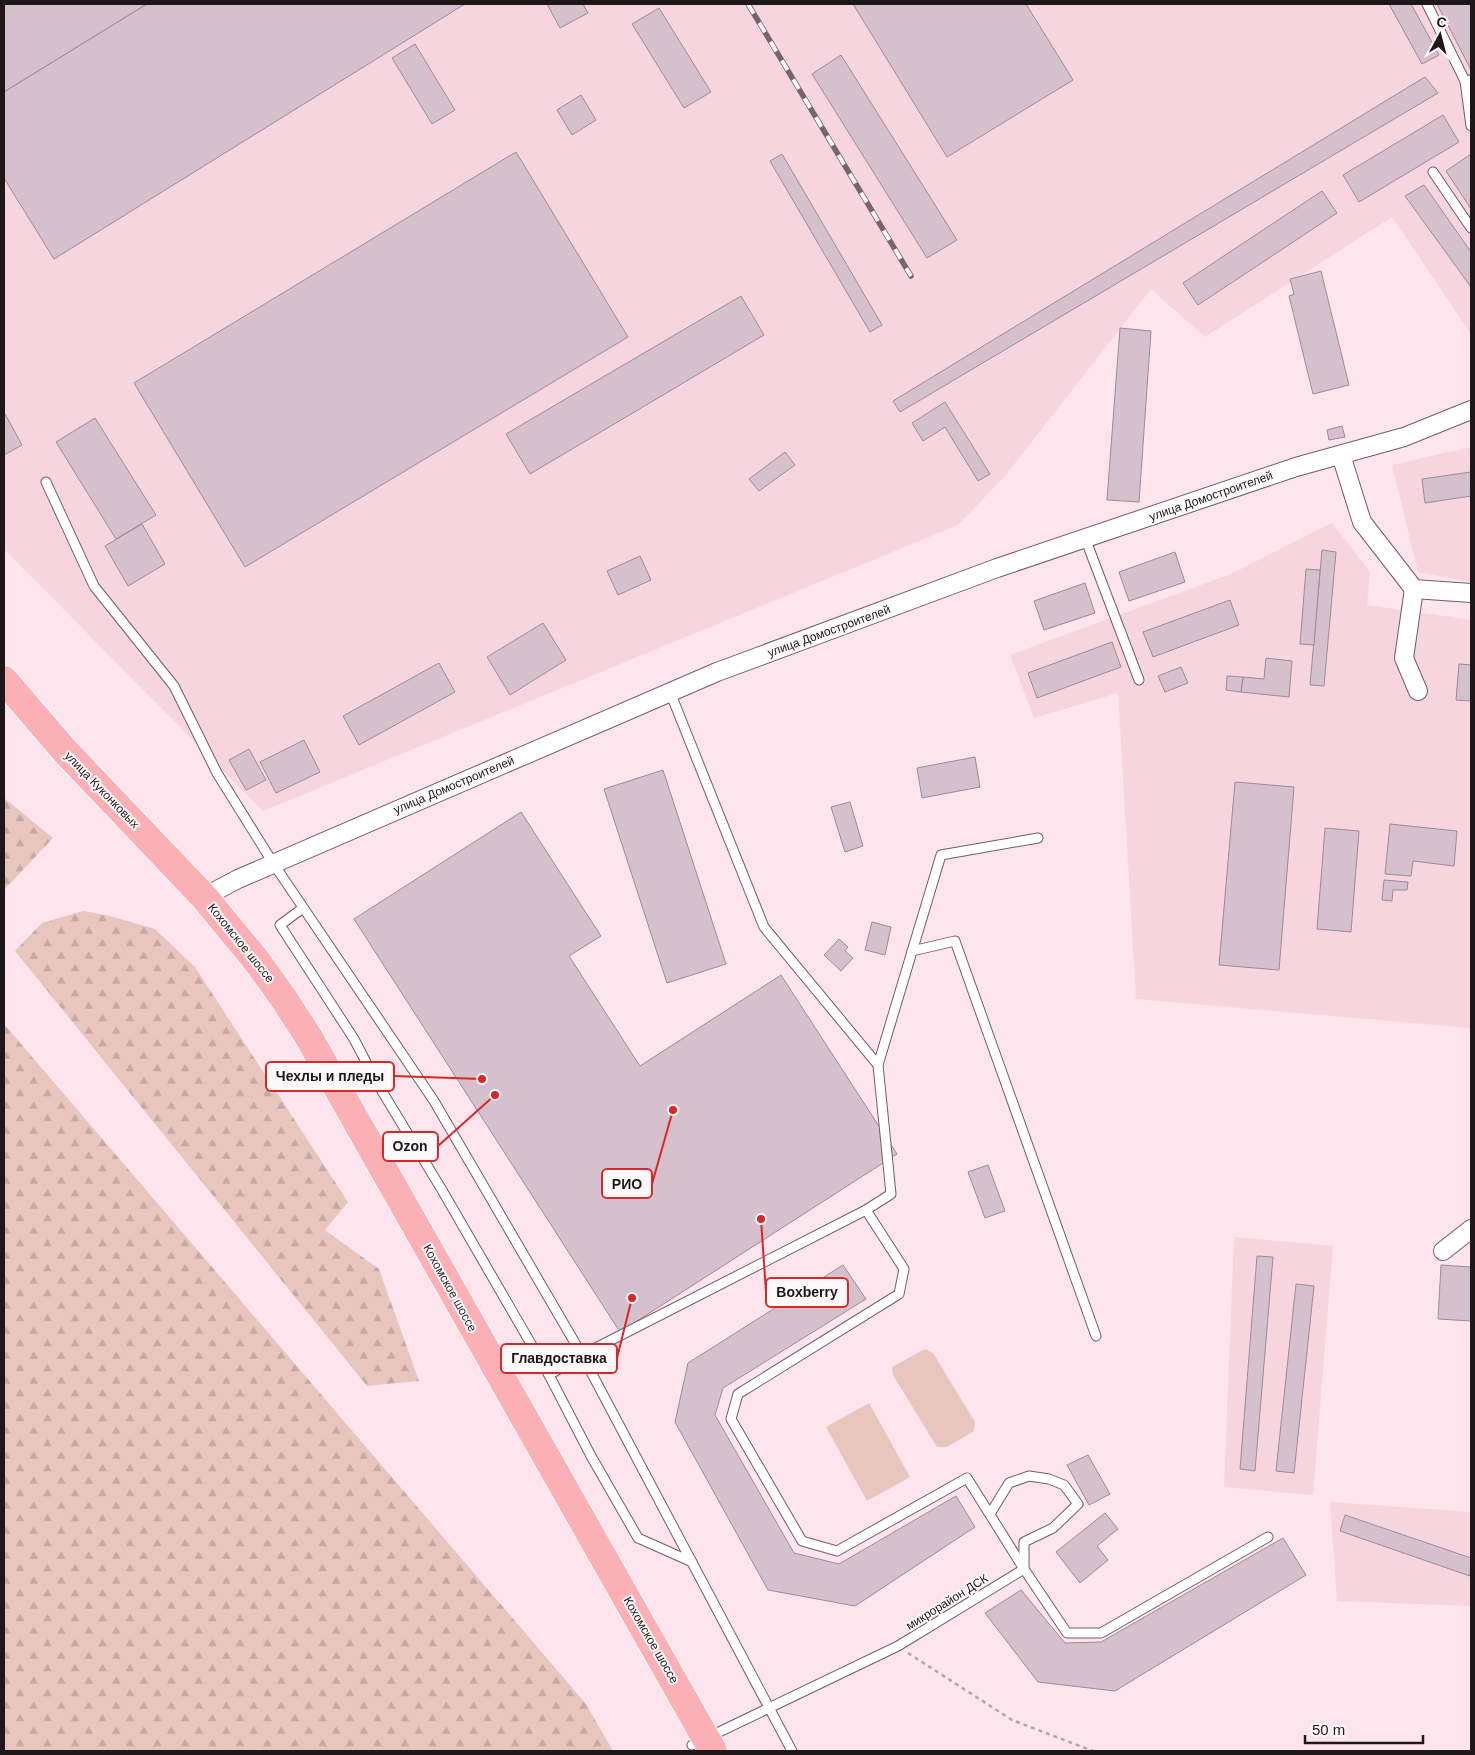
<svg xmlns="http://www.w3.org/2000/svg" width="1475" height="1755" font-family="Arial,sans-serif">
  <defs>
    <pattern id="forest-firs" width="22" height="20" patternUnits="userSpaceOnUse" patternTransform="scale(1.25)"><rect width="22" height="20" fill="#e8c6be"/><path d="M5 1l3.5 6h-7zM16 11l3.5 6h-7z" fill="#c7a9a3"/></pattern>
  </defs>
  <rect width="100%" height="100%" fill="#fee4ec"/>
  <!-- built -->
  <g fill="#f6d5de">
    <polygon points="4,4 1471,4 1471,334 1392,217 1205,337 1151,289 1005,476 958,525 263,811 4,549"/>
    <polygon points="1471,447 1471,582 1418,572 1392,465"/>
    <polygon points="1332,523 1370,572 1367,605 1471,620 1471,1028 1136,999 1118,693 1034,718 1010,655 1231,574"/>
    <polygon points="1234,1237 1333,1246 1313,1495 1224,1487"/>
    <polygon points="1330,1502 1471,1512 1471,1606 1337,1601"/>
  </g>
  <!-- forest -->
  <g fill="url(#forest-firs)">
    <polygon points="4,798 53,838 4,890"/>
    <polygon points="83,911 110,916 155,929 195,967 348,1202 325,1230 379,1269 419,1381 367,1386 15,951 42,923"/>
    <polygon points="4,1024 586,1704 613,1751 4,1751"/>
  </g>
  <!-- pitch -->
  <g fill="#e8c6be">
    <polygon points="925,1349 933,1353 975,1422 974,1431 947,1447 937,1447 893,1375 892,1367"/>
    <polygon points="869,1403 910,1477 867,1501 826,1427"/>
  </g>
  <!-- building -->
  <g fill="#d5c0cd" stroke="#9e8a96">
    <polygon points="4,4 147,4 4,92"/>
    <polygon points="147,4 465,4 54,259 4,178 4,92"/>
    <polygon points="547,4 583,4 588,13 560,28"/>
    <polygon points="853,4 1026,4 1073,80 947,157"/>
    <polygon points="1389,4 1411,4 1439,55 1422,64"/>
    <polygon points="1437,4 1471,4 1471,70"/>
    <polygon points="659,8 711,92 684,108 632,24"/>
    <polygon points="415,44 455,110 432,124 392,58"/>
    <polygon points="841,55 957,240 927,258 812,74"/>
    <polygon points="1425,77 1438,93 900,412 893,401"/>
    <polygon points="581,95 596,120 572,135 557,110"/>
    <polygon points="1443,115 1459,142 1359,202 1343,175"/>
    <polygon points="516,152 628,337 245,567 134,383"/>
    <polygon points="782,154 882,325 870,332 770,161"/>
    <polygon points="1471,154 1471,209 1446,171"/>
    <polygon points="1424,185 1471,252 1471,287 1405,196"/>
    <polygon points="1322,191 1337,213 1198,305 1183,283"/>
    <polygon points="1321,271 1349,385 1313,394 1289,296 1294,294 1290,279"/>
    <polygon points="741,296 764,335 530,474 506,434"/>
    <polygon points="1120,328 1151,331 1139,502 1107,500"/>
    <polygon points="945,402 990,474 978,481 945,427 923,441 912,423"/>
    <polygon points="4,412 22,445 4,455"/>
    <polygon points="95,418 156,515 116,539 56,442"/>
    <polygon points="1342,426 1345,437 1329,440 1327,430"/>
    <polygon points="785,452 795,465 759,491 749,479"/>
    <polygon points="1471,472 1471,496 1425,503 1422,479"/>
    <polygon points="142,524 165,564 128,586 105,546"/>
    <polygon points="1322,550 1336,552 1324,686 1310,685"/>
    <polygon points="1175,552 1185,582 1129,601 1119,572"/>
    <polygon points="640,556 651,580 618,595 607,571"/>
    <polygon points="1306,569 1320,570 1314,645 1300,644"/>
    <polygon points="1085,583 1095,613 1044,630 1034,601"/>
    <polygon points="1230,600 1239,625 1153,657 1143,632"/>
    <polygon points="543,623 566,660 510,695 487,657"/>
    <polygon points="1112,642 1121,667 1037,698 1028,673"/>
    <polygon points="1266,658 1292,661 1289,697 1241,692 1243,677 1264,679"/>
    <polygon points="439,663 455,692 359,745 343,716"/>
    <polygon points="1459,664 1471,665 1471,701 1456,700"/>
    <polygon points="1181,667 1188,683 1165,692 1158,676"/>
    <polygon points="1227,676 1243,677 1241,692 1226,690"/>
    <polygon points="304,740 320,772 276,793 260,762"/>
    <polygon points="249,749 266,780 246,790 229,760"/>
    <polygon points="975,757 980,787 922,798 917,768"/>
    <polygon points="663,770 726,964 667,983 604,789"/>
    <polygon points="1235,782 1294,787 1279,970 1219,965"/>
    <polygon points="850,802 863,846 845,852 831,807"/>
    <polygon points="521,812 601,936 569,956 640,1066 781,975 897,1154 620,1332 354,919"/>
    <polygon points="1390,824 1457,831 1454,866 1413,861 1411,876 1385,874"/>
    <polygon points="1325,828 1359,831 1351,932 1317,929"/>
    <polygon points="1384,880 1408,882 1407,890 1393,890 1392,901 1382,900"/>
    <polygon points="872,922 891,927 885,955 865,950"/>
    <polygon points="839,939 848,947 845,951 853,958 841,971 824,955"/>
    <polygon points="988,1165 1005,1211 985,1218 968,1172"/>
    <polygon points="1257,1256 1273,1257 1255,1471 1240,1469"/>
    <polygon points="843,1265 866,1299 723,1388 715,1415 794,1553 839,1564 956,1496 975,1527 855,1606 768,1590 675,1422 688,1363"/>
    <polygon points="1441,1265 1471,1267 1471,1321 1438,1319"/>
    <polygon points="1296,1284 1314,1286 1294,1473 1276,1471"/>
    <polygon points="1088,1455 1110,1494 1089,1505 1067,1465"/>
    <polygon points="1105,1513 1118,1529 1097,1546 1108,1560 1080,1583 1056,1552"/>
    <polygon points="1345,1515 1471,1558 1470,1576 1340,1531"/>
    <polygon points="1283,1538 1306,1575 1115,1691 1038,1682 985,1613 1021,1590 1065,1643 1101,1642"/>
  </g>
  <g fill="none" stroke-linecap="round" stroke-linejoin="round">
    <!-- lane casing -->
    <g stroke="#735d64" stroke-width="11">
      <g id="lane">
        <polyline points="1427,4 1465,81 1471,80"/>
        <polyline points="1465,81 1471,126"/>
        <polyline points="1433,172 1471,228"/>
        <polyline points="46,482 94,586 174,686 217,773 273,863 434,1101 582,1355 792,1751"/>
        <polyline points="1085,538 1139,680"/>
        <polyline points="670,692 764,927 878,1065 941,855 1038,838"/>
        <polyline points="303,908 280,925 354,1039 377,1083 442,1190 549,1375 591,1456 638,1538 692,1562"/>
        <polyline points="912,951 955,941 1096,1336"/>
        <polyline points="866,1210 904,1269 899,1294 738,1394 731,1419 802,1541 837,1551 967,1478 1024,1569 1067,1633 1101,1633 1268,1537"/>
        <polyline points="549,1375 582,1355 866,1210 891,1194 878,1065"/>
        <polyline points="692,1745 898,1646 1024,1569 1024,1542 1053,1528 1078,1504 1064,1485 1049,1479 1029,1476 1009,1483 990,1514"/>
      </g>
    </g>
    <!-- street casing -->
    <g stroke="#735d64" stroke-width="20">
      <g id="street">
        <polyline points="1341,455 1362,522 1414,589 1471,593"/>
        <polyline points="1414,589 1404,658 1418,691"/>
        <polyline points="204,897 238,879 717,672 997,568 1296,467 1404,437 1471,410"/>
        <polyline points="1443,1251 1471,1229"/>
      </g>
    </g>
    <!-- primary casing -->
    <g stroke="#fff" stroke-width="30">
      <polyline id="primary" points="4,680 65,751 204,897 256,960 284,999 308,1036 713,1751"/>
    </g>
    <!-- path -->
    <polyline stroke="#b8a3aa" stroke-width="2.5" stroke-dasharray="4 4" stroke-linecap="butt" points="908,1653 1012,1720 1093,1751"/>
    <!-- lane -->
    <use href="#lane" stroke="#fff" stroke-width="9"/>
    <!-- street -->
    <use href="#street" stroke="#fff" stroke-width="18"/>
    <!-- primary -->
    <use href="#primary" stroke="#fbb0b6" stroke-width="28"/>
    <!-- rail casing -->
    <g stroke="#76666b" stroke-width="5.5">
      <polyline id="rail" points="748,4 911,276"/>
    </g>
    <!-- rail -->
    <use href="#rail" stroke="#fdf8f9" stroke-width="4" stroke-dasharray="11" stroke-linecap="butt"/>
  </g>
  <g text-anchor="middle" stroke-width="4" stroke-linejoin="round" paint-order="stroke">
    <!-- street labels -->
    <g font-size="12" fill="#1f1619" stroke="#fdf8f9">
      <text transform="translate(1211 496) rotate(-19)" y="4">улица Домостроителей</text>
      <text transform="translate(829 631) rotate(-20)" y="4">улица Домостроителей</text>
      <text transform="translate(454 785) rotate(-23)" y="4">улица Домостроителей</text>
      <text transform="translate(102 790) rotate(46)" y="4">улица Куконковых</text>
      <text transform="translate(241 943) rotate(51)" y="4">Кохомское шоссе</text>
      <text transform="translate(450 1288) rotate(61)" y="4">Кохомское шоссе</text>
      <text transform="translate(947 1602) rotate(-32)" y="4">микрорайон ДСК</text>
      <text transform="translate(651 1640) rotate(60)" y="4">Кохомское шоссе</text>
    </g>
  </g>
  <!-- callouts -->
  <path fill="none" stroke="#d62828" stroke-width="2" d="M482 1079L394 1076M495 1095L438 1146M673 1110L652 1184M761 1219L766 1292M632 1298L617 1358"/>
  <g fill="#d62828" stroke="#fdf8f9" stroke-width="2">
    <circle cx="482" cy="1079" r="5"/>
    <circle cx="495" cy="1095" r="5"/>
    <circle cx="673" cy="1110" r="5"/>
    <circle cx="761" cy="1219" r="5"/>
    <circle cx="632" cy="1298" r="5"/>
  </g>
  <g fill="#fdf8f9" stroke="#d62828" stroke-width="2">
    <rect x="266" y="1062" width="128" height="29" rx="5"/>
    <rect x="383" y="1132" width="55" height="29" rx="5"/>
    <rect x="602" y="1169" width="50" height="29" rx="5"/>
    <rect x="766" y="1278" width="82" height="29" rx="5"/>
    <rect x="501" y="1344" width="116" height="29" rx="5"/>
  </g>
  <g font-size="14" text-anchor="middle" font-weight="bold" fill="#1f1619">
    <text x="330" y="1081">Чехлы и пледы</text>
    <text x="410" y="1151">Ozon</text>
    <text x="627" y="1189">РИО</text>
    <text x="807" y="1297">Boxberry</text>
    <text x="559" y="1363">Главдоставка</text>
  </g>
  <!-- border -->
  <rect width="1475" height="1755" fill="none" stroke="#1f1619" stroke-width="10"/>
  <!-- north arrow -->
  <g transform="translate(1440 35) rotate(7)" stroke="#fdf8f9" stroke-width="4" paint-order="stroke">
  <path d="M0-4L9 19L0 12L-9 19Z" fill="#1f1619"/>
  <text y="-8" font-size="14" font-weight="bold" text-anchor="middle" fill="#1f1619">С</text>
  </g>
  <!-- scale -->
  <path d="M1305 1735v8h118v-8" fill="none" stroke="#1f1619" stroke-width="2.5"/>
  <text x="1312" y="1735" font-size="15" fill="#1f1619" stroke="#fdf8f9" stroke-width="4" paint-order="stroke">50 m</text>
</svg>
